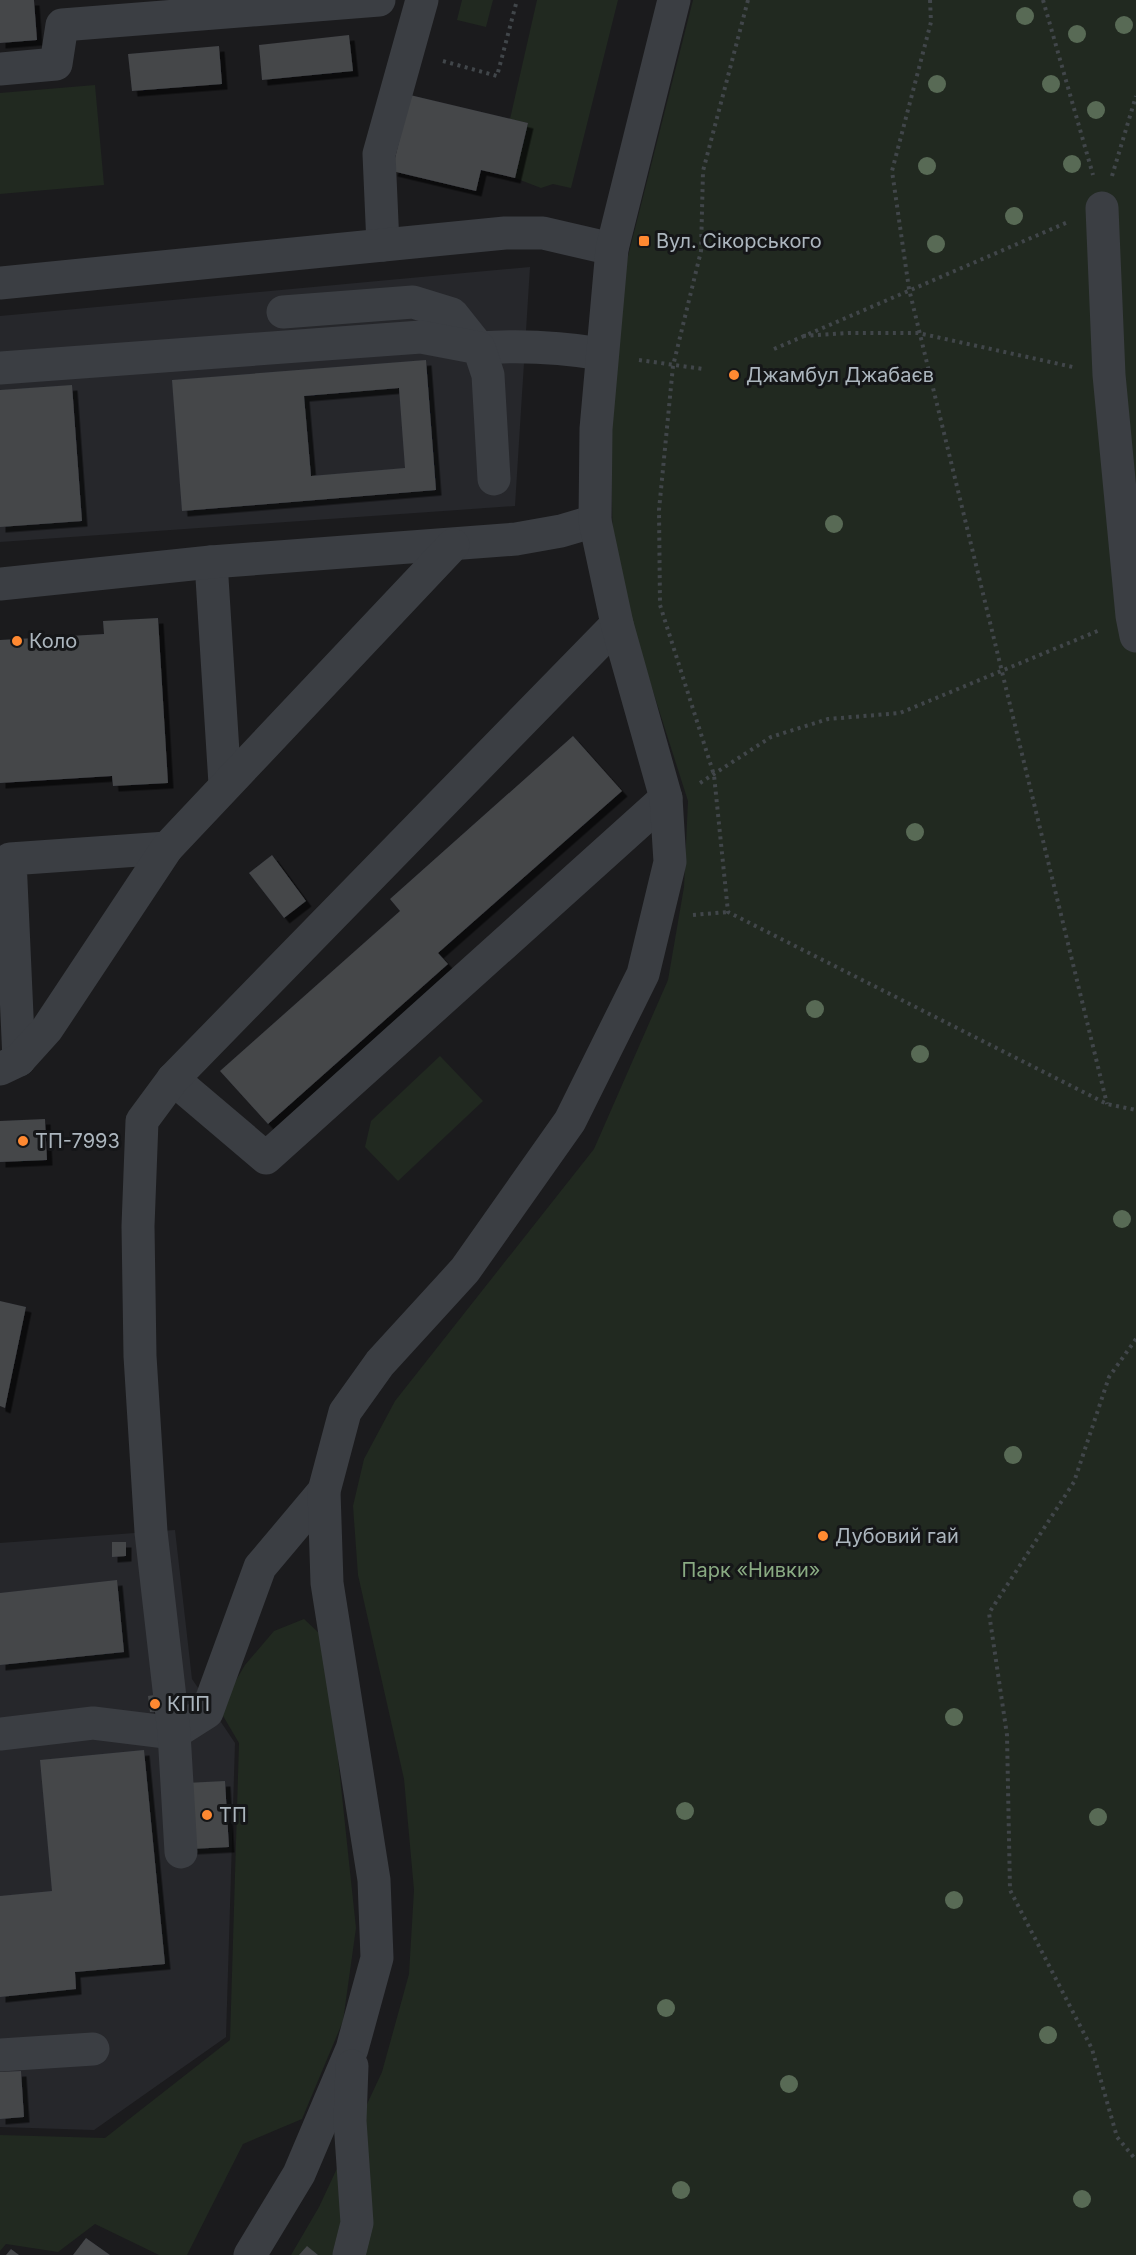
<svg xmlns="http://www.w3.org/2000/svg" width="1136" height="2255" font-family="Inter,sans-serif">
  <defs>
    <filter id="shadow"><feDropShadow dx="5.5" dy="5.5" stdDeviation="0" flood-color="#0009"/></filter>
  </defs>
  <rect width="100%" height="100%" fill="#1b1b1d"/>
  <!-- built -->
  <g fill="#26272b">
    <polygon points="530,267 515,506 0,542 0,316"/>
    <polygon points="175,1530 192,1679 235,1743 226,2037 94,2130 0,2127 0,1543"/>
  </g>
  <!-- green -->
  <g fill="#212920">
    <polygon points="462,0 493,0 486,27 457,20"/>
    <polygon points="537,0 618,0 571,188 553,184 541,188 515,178 528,123 510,119"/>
    <polygon points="693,0 1136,0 1136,2255 291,2255 319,2207 382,2072 409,1974 414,1890 404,1779 358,1575 353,1506 364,1459 395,1401 594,1149 668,980 684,887 688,801 613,566 611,436 624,272"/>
    <polygon points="95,85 104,185 0,194 0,93"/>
    <polygon points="440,1056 483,1101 398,1181 365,1147 371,1121"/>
    <polygon points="304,1619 319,1633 331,1692 356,1928 343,2021 302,2119 243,2144 187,2255 159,2255 95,2224 58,2252 6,2244 0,2251 0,2135 105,2138 230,2040 239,1743 219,1709 245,1665 274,1631"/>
  </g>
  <!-- building -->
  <g fill="#44464a" fill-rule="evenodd" filter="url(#shadow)">
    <polygon points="0,0 34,0 37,40 0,43"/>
    <polygon points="349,35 353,71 262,80 259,45"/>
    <polygon points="219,46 222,84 132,91 128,54"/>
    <polygon points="410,95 528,123 515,178 481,170 476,191 392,171"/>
    <path d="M426,360L436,490L182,511L172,380ZM399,388L405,468L311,476L304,396Z"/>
    <polygon points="72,385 82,521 0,527 0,390"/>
    <polygon points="158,618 168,783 113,786 112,776 0,783 0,640 104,634 103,621"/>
    <polygon points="573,736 622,791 438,953 448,964 268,1124 220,1071 400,911 390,899"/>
    <polygon points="272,855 306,901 284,918 249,873"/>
    <polygon points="45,1119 47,1160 0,1162 0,1121"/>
    <polygon points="0,1301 26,1307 5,1408 0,1406"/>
    <polygon points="112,1542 126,1542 126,1556 112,1557"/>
    <polygon points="117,1580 124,1652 0,1665 0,1593"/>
    <polygon points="161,1694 163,1711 150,1712 148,1696"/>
    <polygon points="144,1750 165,1964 75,1972 76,1989 0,1997 0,1896 52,1891 40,1760"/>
    <polygon points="225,1781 229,1847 190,1849 186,1783"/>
    <polygon points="21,2071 24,2117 0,2119 0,2072"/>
    <polygon points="86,2238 110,2255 73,2255"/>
    <polygon points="307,2246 318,2255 299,2255"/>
    <polygon points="11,2249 19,2255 6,2255"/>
  </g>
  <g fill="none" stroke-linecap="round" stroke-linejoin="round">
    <!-- path -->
    <g stroke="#41464a" stroke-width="4" stroke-dasharray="3 4.5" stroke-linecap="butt">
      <polyline points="748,0 703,171 701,251 673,366 659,510 660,605 714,775 728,912 1107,1104 1136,1110"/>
      <polyline points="930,0 931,22 892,171 909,289 1107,1104"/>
      <polyline points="1043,0 1093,175"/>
      <polyline points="443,61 497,76 517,0"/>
      <polyline points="1112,176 1136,96"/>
      <polyline points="803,336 848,333 918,333 1073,367"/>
      <polyline points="774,349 1068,222"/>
      <polyline points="639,360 703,369"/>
      <polyline points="700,783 771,737 828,719 900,713 1100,630"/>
      <polyline points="693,915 728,912"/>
      <polyline points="1136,1339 1109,1377 1074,1482 989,1613 1007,1735 1010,1890 1092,2049 1117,2137 1136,2160"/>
    </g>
    <!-- minor -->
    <g stroke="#3b3e43" stroke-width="33">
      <polyline points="0,69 56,64 62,25 379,0"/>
      <polyline points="1102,208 1109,375 1132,616 1136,636"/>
      <polyline points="383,245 379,154 422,0"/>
      <polyline points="0,283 505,233 543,233 612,249"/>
      <path d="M283,312L413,302L452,314L479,348C521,345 560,347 602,354"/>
      <polyline points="0,368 421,337 479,348 488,375 494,479"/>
      <polyline points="211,562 225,784"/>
      <polyline points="0,584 211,562 516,539 561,531 595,521"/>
      <polyline points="19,1060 10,859 167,848"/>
      <polyline points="0,1069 19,1060 47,1029 167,848 453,545"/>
      <polyline points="173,1079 266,1158 666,798"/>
      <polyline points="0,1734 93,1723 174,1733 207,1712 260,1567 324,1491"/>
      <polyline points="181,1852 174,1733 151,1532 140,1356 138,1226 142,1121 173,1079 617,624"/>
      <polyline points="0,2055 93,2049"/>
      <polyline points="250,2255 299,2174 352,2049 377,1958 374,1880 327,1583 324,1491 345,1412 380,1363 465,1270 570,1121 643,974 670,862 666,798 617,624 595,521 596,429 612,249 674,0"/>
      <polyline points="349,2255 357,2223 350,2121 352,2066"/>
    </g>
  </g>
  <!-- trees -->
  <g fill="#586a55">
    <circle cx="1025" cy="16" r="9"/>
    <circle cx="1124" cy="25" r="9"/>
    <circle cx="1077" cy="34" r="9"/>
    <circle cx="937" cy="84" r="9"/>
    <circle cx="1051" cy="84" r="9"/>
    <circle cx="1096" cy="110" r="9"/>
    <circle cx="1072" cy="164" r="9"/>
    <circle cx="927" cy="166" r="9"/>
    <circle cx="1014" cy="216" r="9"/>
    <circle cx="936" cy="244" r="9"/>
    <circle cx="834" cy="524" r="9"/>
    <circle cx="915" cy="832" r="9"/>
    <circle cx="815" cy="1009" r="9"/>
    <circle cx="920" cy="1054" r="9"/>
    <circle cx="1122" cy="1219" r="9"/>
    <circle cx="1013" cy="1455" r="9"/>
    <circle cx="954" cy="1717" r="9"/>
    <circle cx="685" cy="1811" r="9"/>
    <circle cx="1098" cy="1817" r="9"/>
    <circle cx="954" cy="1900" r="9"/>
    <circle cx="666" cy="2008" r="9"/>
    <circle cx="1048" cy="2035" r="9"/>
    <circle cx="789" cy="2084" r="9"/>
    <circle cx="681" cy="2190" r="9"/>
    <circle cx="1082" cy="2199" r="9"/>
  </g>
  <!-- markers -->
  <g fill="#ff8931" stroke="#151618" stroke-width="2">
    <rect x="638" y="235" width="12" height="12" rx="3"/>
    <circle cx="734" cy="375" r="6"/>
    <circle cx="17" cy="641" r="6"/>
    <circle cx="23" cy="1141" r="6"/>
    <circle cx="823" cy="1536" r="6"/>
    <circle cx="155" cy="1704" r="6"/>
    <circle cx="207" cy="1815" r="6"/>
  </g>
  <g text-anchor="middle" stroke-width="6" stroke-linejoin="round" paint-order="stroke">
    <!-- poi labels -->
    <g font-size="20" fill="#acb6be" stroke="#151618" text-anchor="start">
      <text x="656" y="248">Вул. Сікорського</text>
      <text x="746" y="382">Джамбул Джабаєв</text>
      <text x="29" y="648">Коло</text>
      <text x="35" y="1148">ТП-7993</text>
      <text x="835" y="1543">Дубовий гай</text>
      <text x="167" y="1711">КПП</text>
      <text x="219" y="1822">ТП</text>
    </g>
    <!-- park labels -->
    <g font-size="20" fill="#89aa82" stroke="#151618">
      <text x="751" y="1577">Парк «Нивки»</text>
    </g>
  </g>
</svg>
